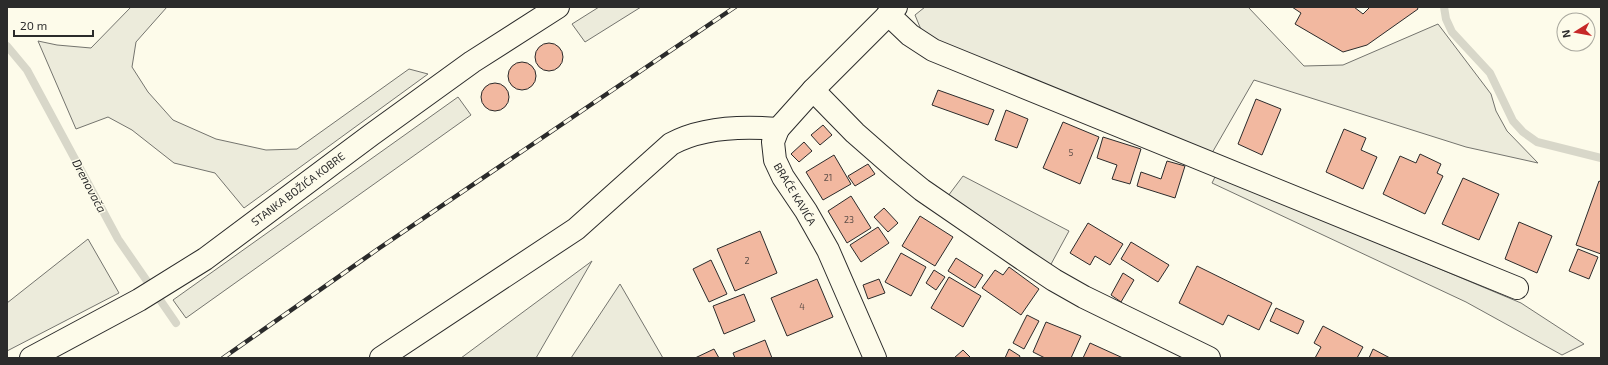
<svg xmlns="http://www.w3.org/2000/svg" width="1608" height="365" font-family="'Exo 2',sans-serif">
  <rect width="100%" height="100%" fill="#fdfbea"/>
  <!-- green -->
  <g fill="#ecebdb" stroke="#74746e">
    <polygon points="131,7 167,7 136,42 132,67 148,92 173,120 216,139 266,150 297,149 409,69 428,74 244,208 215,173 174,163 132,130 108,117 76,129 38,41 57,45 91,48"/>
    <polygon points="599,7 641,7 585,42 572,24"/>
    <polygon points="925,7 1248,7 1304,66 1343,65 1438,24 1491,94 1496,111 1507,131 1538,163 1466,147 1254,80 1212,153 932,40 922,32 915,15"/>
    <polygon points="458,97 471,115 186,318 173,300"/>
    <polygon points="1216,175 1521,303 1584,344 1562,355 1466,302 1212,183"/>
    <polygon points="963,176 1069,231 1050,266 948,196"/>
    <polygon points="88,239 119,293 7,351 7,303"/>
    <polygon points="592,261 536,358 461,358"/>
    <polygon points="620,284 663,358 571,358"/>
  </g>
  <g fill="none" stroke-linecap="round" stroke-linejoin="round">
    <!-- stream -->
    <g stroke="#d8d7c9" stroke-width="8">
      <polyline points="1444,7 1446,19 1452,32 1490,73 1513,121 1523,132 1537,142 1601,158"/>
      <polyline points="7,46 27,70 118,239 176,323"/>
    </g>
  </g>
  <!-- building -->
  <g fill="#f2b8a0" stroke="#2b2b2b">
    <polygon points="1292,7 1354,7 1363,14 1370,7 1417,7 1418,9 1367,45 1343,52 1295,24 1301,13"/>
    <circle cx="549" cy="57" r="14"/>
    <circle cx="522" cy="76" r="14"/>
    <circle cx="495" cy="97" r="14"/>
    <polygon points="938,90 994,110 988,125 932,105"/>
    <polygon points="1256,99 1281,109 1262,155 1238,144"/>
    <polygon points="1006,110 1028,119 1017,148 995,140"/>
    <polygon points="1063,122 1099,137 1080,184 1043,168"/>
    <polygon points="823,125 832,135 820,145 811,135"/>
    <polygon points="1344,129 1366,138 1361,150 1377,157 1363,189 1326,172"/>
    <polygon points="1103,137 1141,149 1130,184 1112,179 1117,165 1097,158"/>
    <polygon points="804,142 812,151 799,162 791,154"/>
    <polygon points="1420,154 1441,164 1437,173 1443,176 1425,214 1383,194 1400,156 1416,163"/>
    <polygon points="834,155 851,184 823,200 806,172"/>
    <polygon points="1167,161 1185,166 1175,198 1137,186 1141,172 1161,179"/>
    <polygon points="868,164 875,174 855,186 848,176"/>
    <polygon points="1463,178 1499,194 1479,240 1442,224"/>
    <polygon points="1599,181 1601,182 1601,254 1576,245"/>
    <polygon points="851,196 871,228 847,243 828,211"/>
    <polygon points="884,208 898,223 888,232 874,217"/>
    <polygon points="920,216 953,237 935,266 902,246"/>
    <polygon points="1519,222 1552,236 1537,273 1505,259"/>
    <polygon points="1088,223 1123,244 1110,265 1095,256 1090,265 1070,253"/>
    <polygon points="878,227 889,243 861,262 850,245"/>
    <polygon points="760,231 777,273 735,291 717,249"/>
    <polygon points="1131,242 1169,265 1158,282 1121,259"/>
    <polygon points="1578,249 1598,257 1589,279 1569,271"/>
    <polygon points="901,253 926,267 911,296 885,282"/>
    <polygon points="956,258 983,275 975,288 948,271"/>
    <polygon points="711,260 727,294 709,302 693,269"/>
    <polygon points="1197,266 1272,303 1259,330 1228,315 1223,325 1179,303"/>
    <polygon points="1009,267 1039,289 1021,315 982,288 995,270 1003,275"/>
    <polygon points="934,270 945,277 936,290 926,283"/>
    <polygon points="1123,273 1134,280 1121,302 1111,295"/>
    <polygon points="949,277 981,296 963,327 931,308"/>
    <polygon points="817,279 833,317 787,336 771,298"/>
    <polygon points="879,279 885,293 868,299 863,285"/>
    <polygon points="744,294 755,321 724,334 713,306"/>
    <polygon points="1276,308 1304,321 1298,334 1270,321"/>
    <polygon points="1027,315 1039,321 1024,349 1013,343"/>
    <polygon points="1046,322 1081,336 1071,358 1045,358 1033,352"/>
    <polygon points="1323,326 1363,347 1357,358 1315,358 1321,347 1314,343"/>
    <polygon points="765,340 772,358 735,358 733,353"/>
    <polygon points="1090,343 1123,358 1083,358"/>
    <polygon points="714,349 719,358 695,358"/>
    <polygon points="1009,349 1020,356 1019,358 1005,358"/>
    <polygon points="1373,349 1390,358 1369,358"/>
    <polygon points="963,350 971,358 954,358"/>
  </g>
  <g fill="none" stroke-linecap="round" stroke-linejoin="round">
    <!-- minor casing -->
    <g stroke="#2b2b2b" stroke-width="24">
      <g id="minor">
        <polyline points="888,14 910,35 933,50 1517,288"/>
        <polyline points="813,90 855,133 895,168 922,190 1021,258 1054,280 1084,297 1209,358"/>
        <path d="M381,358L576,229L671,144C702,127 743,126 778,129"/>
        <polyline points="875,358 828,250 806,211 783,177 775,160 773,142 778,129 813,90 896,7"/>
      </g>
    </g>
    <!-- tertiary casing -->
    <g stroke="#2b2b2b" stroke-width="24">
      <polyline id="tertiary" points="31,358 139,300 205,259 371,135 472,62 558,7"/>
    </g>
    <!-- minor -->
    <use href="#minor" stroke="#fdfbea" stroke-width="22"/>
    <!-- tertiary -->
    <use href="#tertiary" stroke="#fdfbea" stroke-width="22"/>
    <!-- rail casing -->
    <g stroke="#2b2b2b" stroke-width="4.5">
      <polyline id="rail" points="223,358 378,249 735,7"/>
    </g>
    <!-- rail -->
    <use href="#rail" stroke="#fdfbea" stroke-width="3" stroke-dasharray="9" stroke-linecap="butt"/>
  </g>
  <g text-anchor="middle" stroke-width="3" stroke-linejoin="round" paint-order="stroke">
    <!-- number labels -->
    <g font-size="9" fill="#5d4e48">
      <text x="1071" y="156">5</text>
      <text x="828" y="181">21</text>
      <text x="849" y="223">23</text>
      <text x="747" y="264">2</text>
      <text x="802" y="310">4</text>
    </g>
    <!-- street labels -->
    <g font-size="11" fill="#2b2b2b" stroke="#fdfbea">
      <text transform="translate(298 189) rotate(-37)" y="4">STANKA BOŽIĆA KOBRE</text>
      <text transform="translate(795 194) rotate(59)" y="4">BRAĆE KAVIĆA</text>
    </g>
    <!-- water labels -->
    <g font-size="12" font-style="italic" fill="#2b2b2b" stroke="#fdfbea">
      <text transform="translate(89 186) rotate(62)" y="4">Drenovača</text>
    </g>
  </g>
  <!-- border -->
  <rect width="1608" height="365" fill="none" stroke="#2b2b2b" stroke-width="16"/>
  <!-- north arrow -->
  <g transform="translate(1576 32) rotate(259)"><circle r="19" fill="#fdfbea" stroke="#a9a89e"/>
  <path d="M0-3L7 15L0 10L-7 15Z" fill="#c62828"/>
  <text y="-6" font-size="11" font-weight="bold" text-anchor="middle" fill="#2b2b2b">N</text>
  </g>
  <!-- scale -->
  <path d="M14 30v6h79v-6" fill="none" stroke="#2b2b2b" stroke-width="2"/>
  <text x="20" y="30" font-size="12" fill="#2b2b2b" stroke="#fdfbea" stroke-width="3" paint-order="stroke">20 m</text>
</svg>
